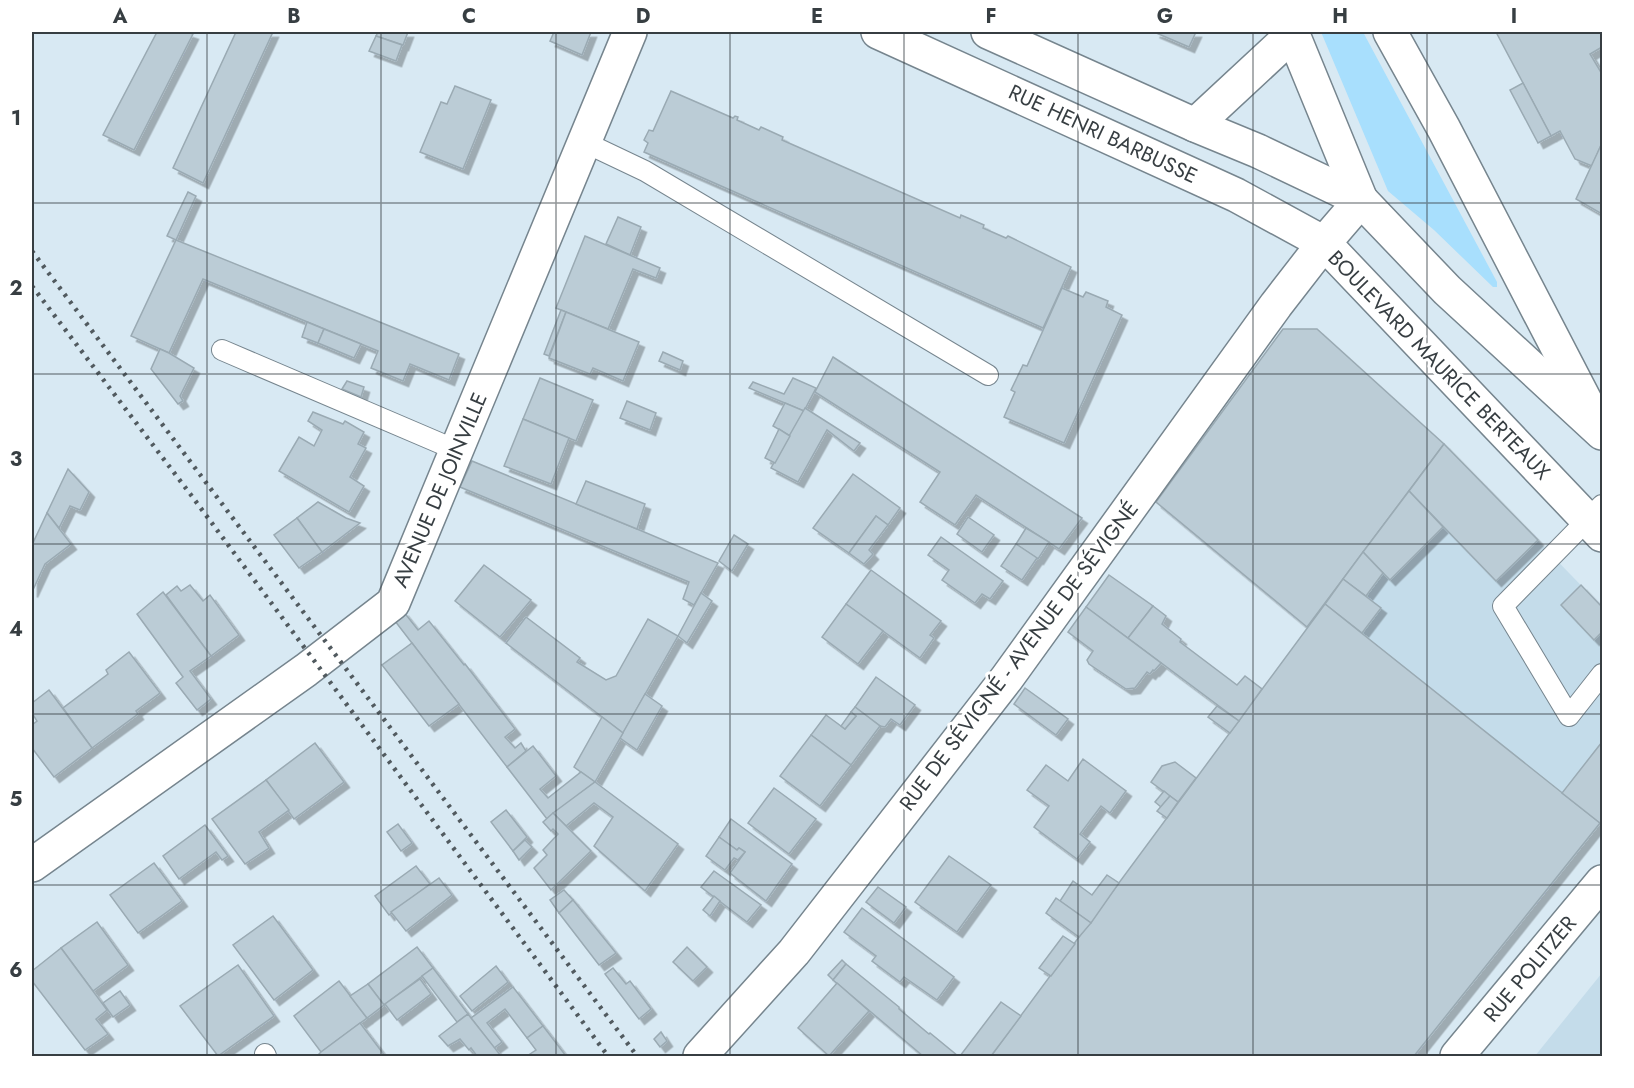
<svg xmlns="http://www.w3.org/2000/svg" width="1634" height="1088" font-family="Jost,sans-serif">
  <defs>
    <filter id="shadow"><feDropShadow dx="5.5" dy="5.5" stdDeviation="0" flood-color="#0004"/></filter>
  </defs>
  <rect width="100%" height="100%" fill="#d8e9f3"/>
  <!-- built -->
  <g fill="#c4dcea">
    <polygon points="1444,444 1602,607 1602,820 1414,1056 991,1056"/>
    <polygon points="1602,973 1602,1056 1535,1056"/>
  </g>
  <!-- green -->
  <polygon fill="#a8dffd" points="1321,32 1363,32 1497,282 1497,287 1493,287 1434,230 1388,191"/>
  <!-- building -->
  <g fill="#bbccd6" stroke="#9aaab3" stroke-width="1.5" filter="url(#shadow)">
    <polygon points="157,32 187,32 193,34 134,150 103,135"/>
    <polygon points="236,32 273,32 203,183 173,168"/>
    <polygon points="378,32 408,32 403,45 376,36"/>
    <polygon points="554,32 591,32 582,55 550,41"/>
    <polygon points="1154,32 1196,32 1189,47"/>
    <polygon points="1496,32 1601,32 1602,47 1590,54 1602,74 1602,143 1592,166 1575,159 1560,131 1551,136"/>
    <polygon points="376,36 402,45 396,61 369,51"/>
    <polygon points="1523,83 1551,136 1538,143 1510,90"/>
    <polygon points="455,86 491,100 463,169 420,152 441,102 447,104"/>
    <polygon points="671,91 733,118 735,116 738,117 737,120 759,130 761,127 783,137 782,140 960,218 961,215 984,225 983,228 1006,238 1008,236 1071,267 1043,328 644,152 648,143 644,140 649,130 653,131"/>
    <polygon points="1602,143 1602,214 1576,199"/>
    <polygon points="188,192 196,196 176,240 167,236"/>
    <polygon points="618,217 641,227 630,255 606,244"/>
    <polygon points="585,236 660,268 656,278 633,269 608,329 556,308"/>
    <polygon points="176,240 459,354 449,380 410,364 403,381 371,368 378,351 203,279 169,353 131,336"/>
    <polygon points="1062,288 1083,297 1086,292 1108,301 1106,307 1122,315 1064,443 1004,417 1015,392 1011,390 1023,365 1027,366"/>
    <polygon points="561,310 566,312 549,356 544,354"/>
    <polygon points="566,312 639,342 623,381 593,368 590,374 549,358"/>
    <polygon points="307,322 324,329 318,343 302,337"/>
    <polygon points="324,329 361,344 354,358 318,343"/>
    <polygon points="1283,329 1317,329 1444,444 1307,627 1156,502"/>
    <polygon points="160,349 169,353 194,368 180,396 183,401 178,404 151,369"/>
    <polygon points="663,352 683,361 680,370 659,361"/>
    <polygon points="833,357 1082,518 1059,549 976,495 955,525 920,502 940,472 815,392"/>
    <polygon points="540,378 593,400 576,441 523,419"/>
    <polygon points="793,378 816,388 804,411 749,388 753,382 784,394"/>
    <polygon points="347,381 364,387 361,397 342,389"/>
    <polygon points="627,401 656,413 650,430 620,418"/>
    <polygon points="785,403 804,411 790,436 773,426"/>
    <polygon points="805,408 860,443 854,451 827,430 798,482 771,468"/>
    <polygon points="313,412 343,424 345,421 364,432 358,444 366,448 350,477 364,486 349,512 279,471 299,437 314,446 322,430 308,421"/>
    <polygon points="523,419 569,438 551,484 504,466"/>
    <polygon points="779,429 790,436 775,463 765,458"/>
    <polygon points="1444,444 1538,540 1496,581 1409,491"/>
    <polygon points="472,461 637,529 718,563 694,605 683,599 689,582 460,487"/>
    <polygon points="68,469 89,492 80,510 70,506 59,528 47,513"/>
    <polygon points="853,474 900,508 888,525 876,516 849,553 813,528"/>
    <polygon points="586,481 645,504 637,529 576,504"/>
    <polygon points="1409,491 1443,527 1390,580 1363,552"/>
    <polygon points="318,502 346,518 360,523 322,552 297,518"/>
    <polygon points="47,513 71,544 45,564 32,592 32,545"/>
    <polygon points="876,516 888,525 869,550 873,554 864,564 849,553"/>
    <polygon points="968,517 994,535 982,552 957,534"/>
    <polygon points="297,518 322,552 299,568 274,535"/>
    <polygon points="1026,528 1049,542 1038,559 1016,544"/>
    <polygon points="734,535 748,544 732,571 719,561"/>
    <polygon points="941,537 1003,581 990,599 982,594 975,603 942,580 949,570 928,555"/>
    <polygon points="1016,544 1037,558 1022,580 1001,566"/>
    <polygon points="1363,552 1383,573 1366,596 1343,579"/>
    <polygon points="484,565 531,600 500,637 455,601"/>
    <polygon points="871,570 941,621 930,635 934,638 920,658 846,604"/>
    <polygon points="1109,575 1153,606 1128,638 1086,607"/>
    <polygon points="1343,579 1381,608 1362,633 1325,604"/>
    <polygon points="190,585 203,601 210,595 239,635 211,656 166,595 177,586 181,591"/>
    <polygon points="1581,585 1602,607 1602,632 1594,640 1561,605"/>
    <polygon points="163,592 211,656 190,671 211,699 197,710 176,683 183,677 137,614"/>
    <polygon points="701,593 712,601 687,643 678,636"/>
    <polygon points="846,604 883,631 858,664 822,637"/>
    <polygon points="1325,604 1600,823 1414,1056 991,1056"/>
    <polygon points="1153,606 1166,616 1162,624 1181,639 1180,642 1237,685 1245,676 1262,689 1239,721 1128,638"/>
    <polygon points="1086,607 1161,663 1154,671 1153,670 1150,674 1147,672 1135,688 1126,689 1089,664 1087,660 1093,651 1068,632"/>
    <polygon points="403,611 418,630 429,621 464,665 465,664 515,729 505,737 515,748 521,743 526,751 507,767 395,621"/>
    <polygon points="526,617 580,658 577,662 606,680 616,676 648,619 678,636 623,733 506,643"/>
    <polygon points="412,643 459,704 429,726 382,665"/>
    <polygon points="129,652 160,693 136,711 138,714 92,748 63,708 108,674 106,670"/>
    <polygon points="876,677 915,705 900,725 891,719 885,727 880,726 855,707"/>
    <polygon points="1025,688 1068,719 1056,735 1014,704"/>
    <polygon points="49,690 92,748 54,777 32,748 32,725 37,721 32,713 32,703"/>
    <polygon points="645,694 662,706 637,750 620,738"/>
    <polygon points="1217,706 1239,721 1230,733 1208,717"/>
    <polygon points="855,707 880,726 851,765 811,735 826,715 845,729 856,716 851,712"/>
    <polygon points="851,712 856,716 845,729 841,726"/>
    <polygon points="602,717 623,733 595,782 574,767"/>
    <polygon points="811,735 851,765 820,806 780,776"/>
    <polygon points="1602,742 1602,820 1600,823 1562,793"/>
    <polygon points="315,743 344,782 294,819 266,780"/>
    <polygon points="533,746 556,776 540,789 548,798 581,772 595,782 547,819 507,767"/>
    <polygon points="1083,759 1126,791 1110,813 1101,806 1080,834 1090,842 1077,859 1034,827 1049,806 1027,790 1046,765 1068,781"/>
    <polygon points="1175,762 1196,778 1178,802 1151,782 1162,766"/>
    <polygon points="266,780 289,810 259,832 269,848 245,864 212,819"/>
    <polygon points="595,782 678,844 645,891 594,846 613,817 594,803 566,826 553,813"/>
    <polygon points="774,788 816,819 789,854 748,823"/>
    <polygon points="1164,791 1170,796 1161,807 1155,802"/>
    <polygon points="1170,796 1178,802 1167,818 1157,811"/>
    <polygon points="506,810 527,837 513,851 491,822"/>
    <polygon points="553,813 591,851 551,890 534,868 547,855 543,850 558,834 553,829 551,831 543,822"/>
    <polygon points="731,819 792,864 766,901 730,873 745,852 739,848 737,850 719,837"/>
    <polygon points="398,824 412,843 401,851 387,832"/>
    <polygon points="205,825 228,856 222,860 216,852 179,879 163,856"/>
    <polygon points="719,837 737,850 739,848 745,852 738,860 734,858 725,870 706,856"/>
    <polygon points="525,840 532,847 519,860 513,851"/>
    <polygon points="949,856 991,885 957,932 915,902"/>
    <polygon points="154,863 182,901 138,933 110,895"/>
    <polygon points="416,866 430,884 389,915 375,896"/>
    <polygon points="714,871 761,905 747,922 701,887"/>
    <polygon points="1107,875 1119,883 1091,923 1060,901 1073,881 1092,895"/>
    <polygon points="439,878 452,895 406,931 391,912"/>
    <polygon points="878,887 906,907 894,923 866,902"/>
    <polygon points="564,890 573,900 559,913 550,900"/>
    <polygon points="714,896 720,901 710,916 703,910"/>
    <polygon points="1056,898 1091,923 1079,937 1046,913"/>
    <polygon points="573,900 616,953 599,965 559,913"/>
    <polygon points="862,908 954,977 937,1000 904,977 900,982 872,961 876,956 844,932"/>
    <polygon points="273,916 313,970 274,1000 233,945"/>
    <polygon points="97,922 128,965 93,991 61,948"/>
    <polygon points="1063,936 1075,944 1051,976 1039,968"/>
    <polygon points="417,947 433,968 384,1005 368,984"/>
    <polygon points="687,947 707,967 693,981 673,962"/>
    <polygon points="61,948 107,1010 96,1019 108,1034 85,1050 32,981 32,971"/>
    <polygon points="842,960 846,964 833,980 828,975"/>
    <polygon points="846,964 899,1007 899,1009 929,1034 930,1033 958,1056 923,1056 833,980"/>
    <polygon points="238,965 274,1016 218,1056 180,1006"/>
    <polygon points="496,966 508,982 472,1011 460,996"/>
    <polygon points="433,968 468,1014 457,1022 422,976"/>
    <polygon points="613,968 626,984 630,981 651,1009 639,1019 605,974"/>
    <polygon points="420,979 431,994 397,1020 385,1004"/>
    <polygon points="339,981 367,1018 321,1052 294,1016"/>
    <polygon points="837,983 869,1011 829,1056 798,1028"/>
    <polygon points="368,984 384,1005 367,1018 350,996"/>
    <polygon points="513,987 543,1026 527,1038 505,1009 487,1023 502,1042 494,1048 471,1018"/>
    <polygon points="120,991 130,1005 113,1017 103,1003"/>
    <polygon points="1001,1002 1021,1016 991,1056 960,1056"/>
    <polygon points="468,1014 471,1018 501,1056 477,1056 471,1048 469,1050 460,1039 448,1046 439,1036"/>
    <polygon points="360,1023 385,1056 321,1056 319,1054 321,1052"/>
    <polygon points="543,1026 566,1056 527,1056 536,1050 527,1038"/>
    <polygon points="661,1032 667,1041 660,1047 654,1039"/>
  </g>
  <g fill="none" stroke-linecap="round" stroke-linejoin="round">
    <!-- service casing -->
    <g stroke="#76858e" stroke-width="22">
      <g id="service">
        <polyline points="584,142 645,171 988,375"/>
        <polyline points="222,350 456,450"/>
        <polyline points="1602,505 1503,606 1569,716 1602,674"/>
        <polyline points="265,1054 266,1056"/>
      </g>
    </g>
    <!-- minor casing -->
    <g stroke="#76858e" stroke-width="36">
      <g id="minor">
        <polyline points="32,865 306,670 393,603 630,32"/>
        <polyline points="700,1056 794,952 1007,678 1276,305 1324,243"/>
        <polyline points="1457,1056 1602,882"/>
      </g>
    </g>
    <!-- primary casing -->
    <g stroke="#76858e" stroke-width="36">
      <g id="primary">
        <polyline points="878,32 1236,195 1324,243 1602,535"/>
        <polyline points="988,32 1195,125 1258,151 1361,200 1447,290 1602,433"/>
        <polyline points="1292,32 1361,200"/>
        <polyline points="1390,32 1444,129 1591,412"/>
        <polyline points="1195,125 1293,34"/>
        <polyline points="1324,243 1361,200"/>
      </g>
    </g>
    <!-- service -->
    <use href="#service" stroke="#fff" stroke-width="20"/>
    <!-- minor -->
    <use href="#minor" stroke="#fff" stroke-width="33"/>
    <!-- primary -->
    <use href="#primary" stroke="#fff" stroke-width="33"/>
    <!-- rail -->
    <g stroke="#515a5f" stroke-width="4.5" stroke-dasharray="3 6" stroke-linecap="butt">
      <polyline points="32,251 637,1056"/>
      <polyline points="32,286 191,495 608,1056"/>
    </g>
  </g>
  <!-- grid -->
  <path fill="none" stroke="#373e42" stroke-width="1.5" stroke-opacity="0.55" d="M207,32V1056M381,32V1056M556,32V1056M730,32V1056M904,32V1056M1078,32V1056M1253,32V1056M1427,32V1056M32,203H1602M32,374H1602M32,544H1602M32,714H1602M32,885H1602"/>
  <g text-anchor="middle" stroke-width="6" stroke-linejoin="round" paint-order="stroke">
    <!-- street labels -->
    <g font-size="21" fill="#373e42" stroke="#fff">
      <text transform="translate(1103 134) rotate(25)" y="7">RUE HENRI BARBUSSE</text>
      <text transform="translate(1439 365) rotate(46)" y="7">BOULEVARD MAURICE BERTEAUX</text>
      <text transform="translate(440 490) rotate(-67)" y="7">AVENUE DE JOINVILLE</text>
      <text transform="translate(1019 656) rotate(-53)" y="7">RUE DE SÉVIGNÉ - AVENUE DE SÉVIGNÉ</text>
      <text transform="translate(1530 969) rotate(-50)" y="7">RUE POLITZER</text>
    </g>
  </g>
  <!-- border -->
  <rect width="1634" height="1088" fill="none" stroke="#ffffff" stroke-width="66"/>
  <rect x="33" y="33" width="1568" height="1022" fill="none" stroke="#373e42" stroke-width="2"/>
  <g font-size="20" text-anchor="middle" font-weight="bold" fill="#373e42">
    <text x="120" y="23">A</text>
    <text x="294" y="23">B</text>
    <text x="469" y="23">C</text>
    <text x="643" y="23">D</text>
    <text x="817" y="23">E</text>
    <text x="991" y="23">F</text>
    <text x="1165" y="23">G</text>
    <text x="1340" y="23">H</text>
    <text x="1514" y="23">I</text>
    <text x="16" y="125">1</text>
    <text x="16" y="295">2</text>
    <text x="16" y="466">3</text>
    <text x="16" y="636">4</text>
    <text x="16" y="806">5</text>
    <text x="16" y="977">6</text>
  </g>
</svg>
